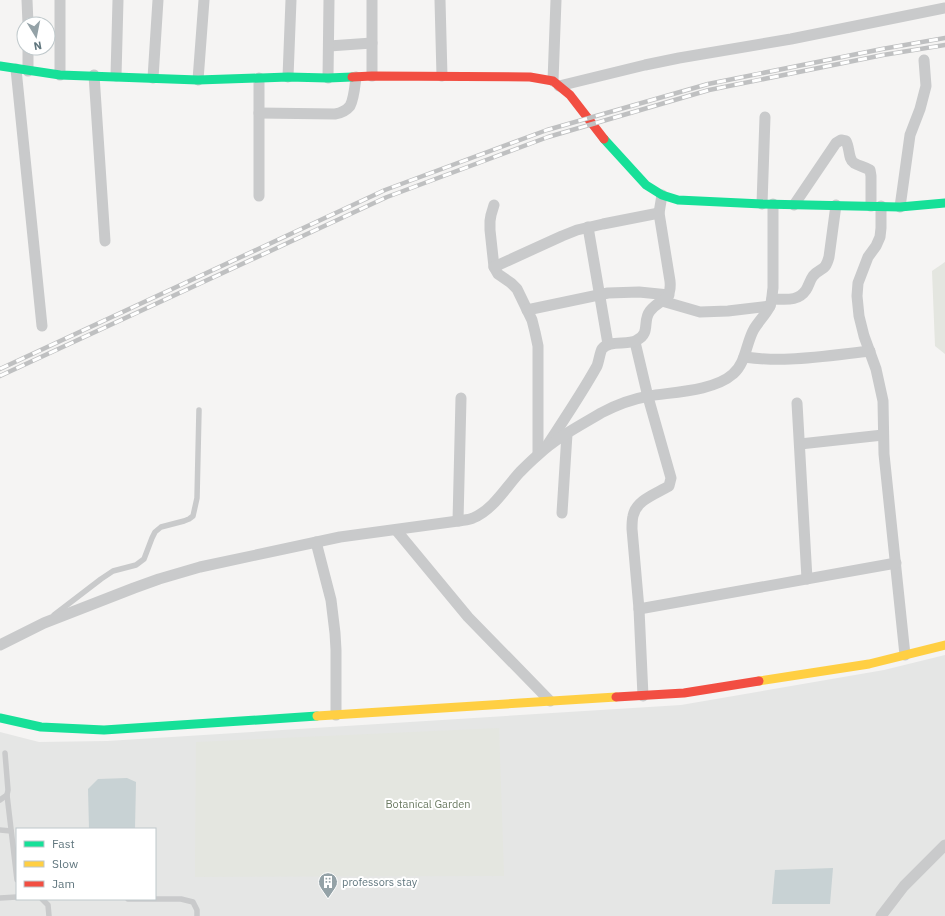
<svg xmlns="http://www.w3.org/2000/svg" width="945" height="916" font-family="'IBM Plex Sans',sans-serif">
  <rect width="100%" height="100%" fill="#f5f4f3"/>
  <!-- built -->
  <path fill="#e5e6e5" fill-rule="evenodd" d="M945,655V916H0V732L39,742L107,741L681,705L884,670ZM17,829H155V899H17Z"/>
  <!-- green -->
  <g fill="#e4e6e0">
    <polygon points="945,262 945,354 935,346 932,271"/>
    <polygon points="499,728 504,876 195,877 196,742"/>
  </g>
  <!-- water -->
  <g fill="#c8d2d4">
    <polygon points="127,778 136,782 135,829 89,829 88,789 98,779"/>
    <polygon points="833,868 830,904 772,904 775,870"/>
  </g>
  <g fill="none" stroke-linecap="round" stroke-linejoin="round">
    <!-- lane -->
    <g stroke="#c9cacb" stroke-width="5.5">
      <polyline points="54,615 101,579 113,571 136,565 144,559 152,538 155,532 161,527 184,521 189,519 193,516 197,498 199,410"/>
      <polyline points="7,795 17,880"/>
      <polyline points="0,800 7,795 8,790 5,753"/>
      <polyline points="0,830 11,831"/>
      <polyline points="0,898 17,897"/>
      <polyline points="42,899 48,905 49,916"/>
      <polyline points="128,899 181,899 193,902 197,910 197,916"/>
    </g>
    <!-- street -->
    <g stroke="#c9cacb" stroke-width="11">
      <polyline points="27,0 28,24"/>
      <polyline points="440,0 442,76"/>
      <polyline points="329,46 372,43"/>
      <polyline points="28,48 28,71"/>
      <polyline points="16,69 42,326"/>
      <polyline points="60,75 60,0"/>
      <polyline points="94,75 105,241"/>
      <polyline points="116,76 118,0"/>
      <polyline points="372,76 372,0"/>
      <polyline points="288,77 291,0"/>
      <polyline points="153,78 158,0"/>
      <polyline points="259,78 259,196"/>
      <polyline points="328,78 329,0"/>
      <polyline points="198,80 204,0"/>
      <polyline points="553,81 556,0"/>
      <polyline points="559,86 645,65 679,58 791,39 945,8"/>
      <path d="M259,113L335,114C341,113 346,111 350,106C354,99 355,85 356,77"/>
      <polyline points="762,204 765,117"/>
      <polyline points="494,205 491,215 490,221 490,230 494,267 498,274 511,283 517,289 532,320 535,332 538,346 538,454"/>
      <path d="M794,205L836,143L841,140L846,141C850,148 848,159 854,163C859,166 865,167 870,170L871,176V206"/>
      <polyline points="881,206 881,228 880,237 876,246 868,257 858,283 857,296 859,316 864,336 876,369 883,401 884,454 905,655"/>
      <polyline points="900,207 910,135 920,109 926,86 924,60"/>
      <polyline points="588,227 608,344"/>
      <polyline points="494,267 562,236 577,230 603,224 659,213"/>
      <path d="M772,299C785,299 798,302 806,290C809,285 810,280 813,276C821,267 825,272 829,257L836,205"/>
      <polyline points="662,301 700,312 728,311 770,306"/>
      <polyline points="527,310 608,293 639,292 669,295"/>
      <path d="M635,342L648,397L671,478L669,486C656,494 636,500 633,516C632,520 632,525 632,529L639,609L643,696"/>
      <path d="M744,357C760,359 775,360 790,359C817,358 843,354 870,351"/>
      <polyline points="797,403 807,579"/>
      <path d="M548,444C565,418 582,393 597,366C599,361 600,352 602,349C609,339 628,346 637,340C651,333 642,321 650,311C660,298 672,302 670,281L659,213L662,195"/>
      <polyline points="800,444 883,435"/>
      <polyline points="562,513 567,434"/>
      <polyline points="458,521 461,398"/>
      <polyline points="396,530 468,617 550,701"/>
      <polyline points="316,542 331,600 335,633 336,650 336,715"/>
      <polyline points="639,609 896,563"/>
      <path d="M0,645L44,623L134,588L159,579L200,567L340,537L458,521C463,520 469,520 473,518C493,510 506,487 520,472C526,466 532,460 538,455C556,438 579,426 601,413C616,405 632,399 649,396C673,392 714,391 733,374C746,363 746,343 754,329C759,321 766,314 770,306C772,301 772,294 773,288V204"/>
      <polyline points="881,916 904,886 945,845"/>
    </g>
    <!-- fast -->
    <g stroke="#16e098" stroke-width="9">
      <polyline points="0,66 60,75 198,80 288,77 328,78 352,77"/>
      <polyline points="604,139 646,185 662,195 678,200 762,204 900,207 945,203"/>
      <polyline points="0,718 41,727 104,730 317,716"/>
    </g>
    <!-- slow -->
    <g stroke="#ffcf43" stroke-width="9">
      <polyline points="759,681 869,664 945,645"/>
      <polyline points="317,716 616,697"/>
    </g>
    <!-- jam -->
    <g stroke="#f24e42" stroke-width="9">
      <polyline points="352,77 372,76 530,77 553,81 570,95 604,139"/>
      <polyline points="616,697 684,693 759,681"/>
    </g>
    <!-- rail casing -->
    <g stroke="#bfc0c1" stroke-width="4.5">
      <g id="rail">
        <polyline points="0,369 385,190 547,130 708,84 882,49 945,38"/>
        <polyline points="0,376 387,197 548,137 709,90 883,55 945,45"/>
      </g>
    </g>
    <!-- rail -->
    <use href="#rail" stroke="#fff" stroke-width="3" stroke-dasharray="9" stroke-linecap="butt"/>
  </g>
  <!-- icons -->
  <defs>
    <g id="building-pin" transform="scale(1)"><path d="M0 17L-7.5 6A9.5 9.5 0 1 1 7.5 6Z" fill="#94a2a7" stroke="#fff"/><path d="M-4-6H4V6H1V3H-1V6H-4ZM-2.5-4.3h1.7v1.8h-1.7ZM.8-4.3h1.7v1.8H.8ZM-2.5-1h1.7V.8h-1.7ZM.8-1h1.7V.8H.8Z" fill="#fff"/></g>
  </defs>
  <g fill-rule="evenodd">
    <use href="#building-pin" x="328" y="882"/>
  </g>
  <g text-anchor="middle" stroke-width="4" stroke-linejoin="round" paint-order="stroke">
    <!-- park labels -->
    <g font-size="11" fill="#6c7b63" stroke="#fff">
      <text x="428" y="808">Botanical Garden</text>
    </g>
    <!-- poi labels -->
    <g font-size="11" fill="#60767e" stroke="#fff" text-anchor="start">
      <text x="342" y="886">professors stay</text>
    </g>
  </g>
  <!-- legend -->
  <rect x="16" y="828" width="140" height="72" fill="#ffffff" stroke="#bfc8cb"/>
  <rect x="24" y="841" width="20" height="6" fill="#16e098" stroke="#bfc8cb"/>
  <text x="52" y="848" font-size="12" fill="#60767e">Fast</text>
  <rect x="24" y="861" width="20" height="6" fill="#ffcf43" stroke="#bfc8cb"/>
  <text x="52" y="868" font-size="12" fill="#60767e">Slow</text>
  <rect x="24" y="881" width="20" height="6" fill="#f24e42" stroke="#bfc8cb"/>
  <text x="52" y="888" font-size="12" fill="#60767e">Jam</text>
  <!-- north arrow -->
  <g transform="translate(36 36) rotate(170)"><circle r="19" fill="#ffffff" stroke="#bfc8cb"/>
  <path d="M0-3L7 15L0 10L-7 15Z" fill="#94a2a7"/>
  <text y="-6" font-size="11" font-weight="bold" text-anchor="middle" fill="#60767e">N</text>
  </g>
</svg>
